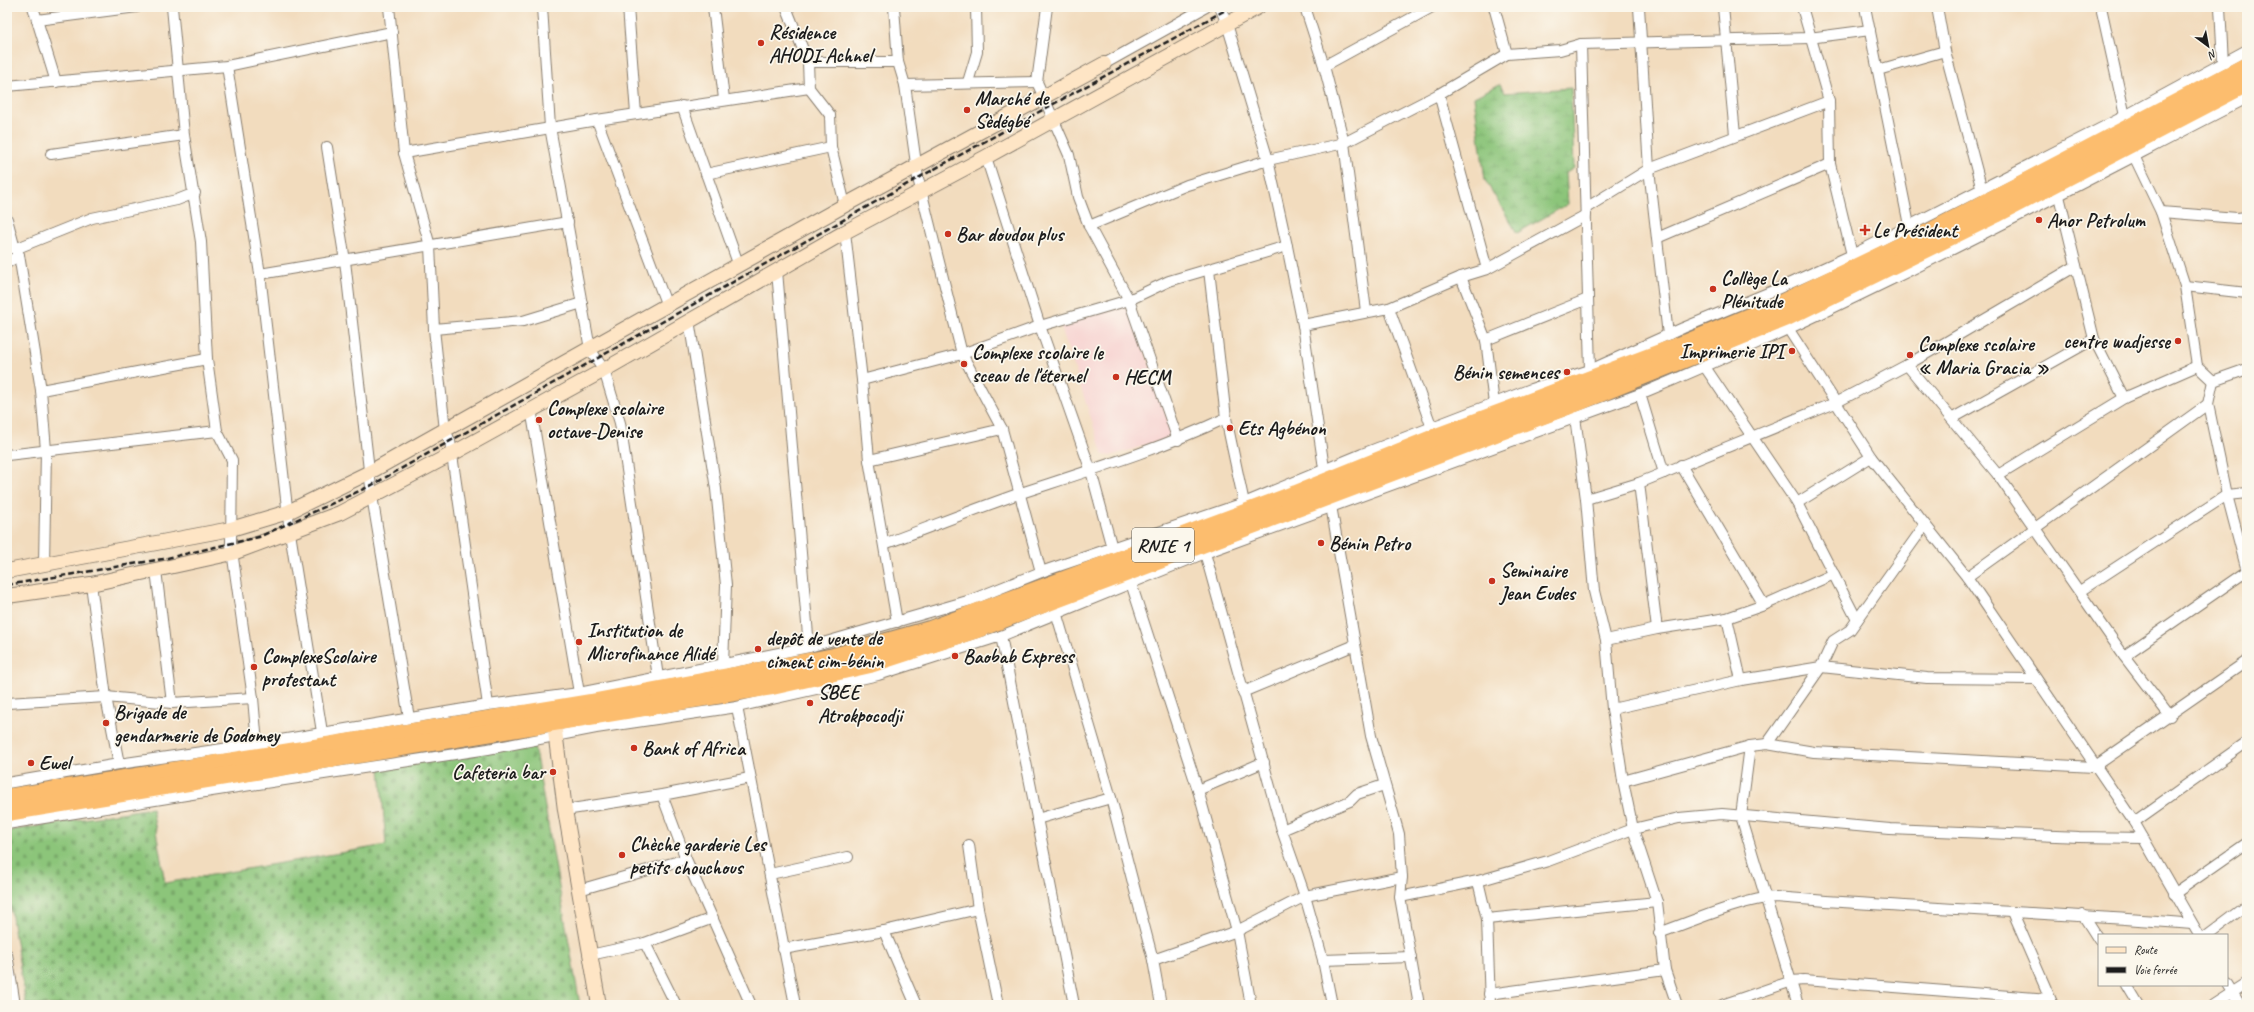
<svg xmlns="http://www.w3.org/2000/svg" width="2254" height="1012" font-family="Caveat,sans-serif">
  <defs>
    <pattern id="wetland-marsh" width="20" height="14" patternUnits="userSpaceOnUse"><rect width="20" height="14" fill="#8cc57a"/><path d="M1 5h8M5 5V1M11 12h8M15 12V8" fill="none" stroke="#78a969"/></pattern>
    <pattern id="cemetery-stones" width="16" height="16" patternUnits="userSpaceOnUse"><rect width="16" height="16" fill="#8cc57a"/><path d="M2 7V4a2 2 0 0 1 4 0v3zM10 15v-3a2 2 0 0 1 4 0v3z" fill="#78a969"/></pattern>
  </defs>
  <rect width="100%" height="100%" fill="#fbf7ec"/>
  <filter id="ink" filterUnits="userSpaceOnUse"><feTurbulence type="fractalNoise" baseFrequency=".025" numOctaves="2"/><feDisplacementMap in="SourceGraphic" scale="8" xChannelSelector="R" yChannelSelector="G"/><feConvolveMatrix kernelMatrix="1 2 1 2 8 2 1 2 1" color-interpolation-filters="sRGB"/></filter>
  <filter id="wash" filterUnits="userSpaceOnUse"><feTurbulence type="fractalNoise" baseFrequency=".012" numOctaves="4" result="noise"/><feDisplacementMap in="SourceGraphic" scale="16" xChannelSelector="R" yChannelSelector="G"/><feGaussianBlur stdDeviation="0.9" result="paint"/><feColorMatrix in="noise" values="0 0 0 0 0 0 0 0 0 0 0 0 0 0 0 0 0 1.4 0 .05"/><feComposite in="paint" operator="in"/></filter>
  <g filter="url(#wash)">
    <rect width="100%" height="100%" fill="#f2dcbe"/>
    <!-- built -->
    <polygon fill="#f7d0cf" points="1121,301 1130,306 1173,435 1170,438 1110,456 1103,455 1060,324"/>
    <!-- wetland -->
    <polygon fill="url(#wetland-marsh)" stroke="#54704b" points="1500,84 1505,93 1571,88 1574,168 1566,173 1568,204 1517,233 1485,180 1474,97"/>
    <!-- cemetery -->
    <polygon fill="url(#cemetery-stones)" stroke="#54704b" points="534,745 580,1005 26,1005 7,886 7,831 152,808 165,883 386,845 380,768"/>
  </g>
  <g filter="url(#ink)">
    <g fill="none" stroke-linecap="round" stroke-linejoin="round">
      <!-- street casing -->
      <g stroke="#877c6d" stroke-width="12">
        <g id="street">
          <polyline points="33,7 56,82"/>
          <polyline points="172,7 184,135 201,242 207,359 217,431 232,460 231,544 253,698 257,744"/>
          <polyline points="389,7 404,153 430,246 434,329 445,430 450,441 488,705"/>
          <polyline points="542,7 550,127 590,349 604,370 620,423 658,677"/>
          <polyline points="628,7 636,114"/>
          <polyline points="713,7 724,99"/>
          <polyline points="786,7 808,62 809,88 830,115 831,147 845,205"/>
          <polyline points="894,7 898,62 905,85 918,178 962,354 1002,429 1041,572"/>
          <polyline points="1047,7 1037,82 1069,155 1078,197 1089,226 1129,300 1178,440"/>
          <polyline points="1220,7 1227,24 1268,160 1287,246 1303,325 1325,475"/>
          <polyline points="1305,7 1324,66 1344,143 1366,311"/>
          <polyline points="1494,7 1507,54"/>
          <polyline points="1639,7 1649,169 1668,335"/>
          <polyline points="1723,7 1735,135"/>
          <polyline points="1802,7 1829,101 1830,164 1852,255"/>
          <polyline points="1865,7 1909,225"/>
          <polyline points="1937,7 1945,51 1982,190"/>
          <polyline points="2101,7 2125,116"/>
          <polyline points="2220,7 2223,63"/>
          <polyline points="37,20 137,7"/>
          <polyline points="1581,44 1590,370"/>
          <polyline points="808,62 898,62"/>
          <polyline points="1104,64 1206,7"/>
          <polyline points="227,66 260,274 290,533 322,732"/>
          <polyline points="1324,66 1432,7"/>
          <polyline points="1878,70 1945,51"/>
          <polyline points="968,82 977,52 976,7"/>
          <polyline points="905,85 1037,82"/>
          <polyline points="7,86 227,66 392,32"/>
          <polyline points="1439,94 1487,269"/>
          <polyline points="682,106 739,266"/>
          <polyline points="597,120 667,306"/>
          <polyline points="327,147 345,261 372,496 409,718"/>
          <polyline points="404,153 597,120 809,88"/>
          <polyline points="51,154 184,135"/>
          <polyline points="2134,156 2161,212 2185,286 2197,366 2213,381"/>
          <polyline points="986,157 1040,326 1091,471 1112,548"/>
          <polyline points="706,174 831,147"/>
          <polyline points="2059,196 2094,339 2124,398"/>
          <polyline points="1586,208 1649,169 1829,101"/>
          <polyline points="2161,212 2237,218 2247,217"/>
          <polyline points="7,219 15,249 19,255 41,390 46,450 44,565"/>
          <polyline points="1089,226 1187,185 1268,160 1344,143 1439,94 1507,54 1560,50 1581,44 1809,38 1870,30"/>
          <polyline points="845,232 862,380 869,460 897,622"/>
          <polyline points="1657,238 1830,164"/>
          <polyline points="15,249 92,218 177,200 195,193"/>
          <polyline points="7,263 19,255"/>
          <polyline points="1209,270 1226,418 1244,503"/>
          <polyline points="777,271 809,647"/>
          <polyline points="260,274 568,222"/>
          <polyline points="1461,277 1486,340 1494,404"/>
          <polyline points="2185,286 2247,293"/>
          <polyline points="1389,308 1432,428"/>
          <polyline points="689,320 716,489 726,585 723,665"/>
          <polyline points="1303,325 1389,308 1461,277 1487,269 1586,215"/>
          <polyline points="434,329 523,321 582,303"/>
          <polyline points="1789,330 1871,457 1967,577 2134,822 2199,935"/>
          <polyline points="1486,340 1588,299"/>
          <polyline points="1907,365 1998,475 2124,656 2170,716"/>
          <polyline points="1705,367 1797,503 1857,620"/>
          <polyline points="862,380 962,354 1040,326 1129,300 1169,281 1287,246"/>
          <polyline points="2213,381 2208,404 2227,495 2247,571"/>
          <polyline points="2213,381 2247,369"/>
          <polyline points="41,390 207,359"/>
          <polyline points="1640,394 1664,473"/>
          <polyline points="531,409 579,693"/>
          <polyline points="1575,417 1586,499 1594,591 1606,640 1612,709 1623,781 1633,829 1657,902 1665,970 1677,1005"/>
          <polyline points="1953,418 2094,339"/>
          <polyline points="7,455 217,431"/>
          <polyline points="869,460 1002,429"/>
          <polyline points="1681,465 1764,605"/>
          <polyline points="1998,475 2124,398 2197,366"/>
          <polyline points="1639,483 1657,629"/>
          <polyline points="1586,499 1639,483 1835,403 1907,365 2076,266"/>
          <polyline points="1330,500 1371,736 1399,834 1402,877 1400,897 1419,1005"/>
          <polyline points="1797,503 1871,457"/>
          <path d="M884,544C930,527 975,509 1021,493C1091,470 1160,449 1226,418"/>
          <polyline points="1205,553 1282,830 1305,896 1323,960 1332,1005"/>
          <polyline points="156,570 172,703"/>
          <polyline points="1967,577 2208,404"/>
          <polyline points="1131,583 1198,790 1237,931 1251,1005"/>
          <polyline points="91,584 106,697 119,764"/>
          <polyline points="2080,591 2227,495 2247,493"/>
          <polyline points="1056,612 1111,798 1153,960 1161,1005"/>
          <polyline points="1727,618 1741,680"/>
          <polyline points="1001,636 1074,1005"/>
          <polyline points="1606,640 1657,629 1727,618 1764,605 1834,574"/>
          <polyline points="2124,656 2247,571"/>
          <polyline points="1243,692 1355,645"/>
          <polyline points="7,703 106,697 172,703 253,698"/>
          <polyline points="737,707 795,1005"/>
          <polyline points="1612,709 1741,680 1821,667 1927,678 2036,679"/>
          <polyline points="1767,744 1821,667 1833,641 1850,630 1925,525"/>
          <polyline points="1750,746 1741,816 1798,1005"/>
          <polyline points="1623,781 1750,746 1767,744 1814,752 2094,767 2247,661"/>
          <polyline points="7,783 119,764 257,744 488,705 579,693 809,647 971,600 1041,572 1244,503 1362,454 1531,389 1590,370 1683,328 1775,290 1852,255 2125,116 2247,50"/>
          <polyline points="1198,790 1264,762"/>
          <polyline points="662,795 686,859 751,1005"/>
          <polyline points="565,810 662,795 750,778"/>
          <polyline points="1037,819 1111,798"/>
          <polyline points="2134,822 2247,742"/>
          <path d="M7,824L192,794L488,749L596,728L737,707L878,675L1001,636L1205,553L1640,394C1848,308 2046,201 2247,98"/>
          <polyline points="1282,830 1350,801 1357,794 1384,785"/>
          <polyline points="969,845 978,909 998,1005"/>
          <polyline points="770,874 848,857"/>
          <polyline points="1478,881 1487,919 1490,1005"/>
          <polyline points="579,890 686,859"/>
          <polyline points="2174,894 2247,843"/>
          <polyline points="1400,897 1478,881 1548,861 1633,829 1679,818 1722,814 1890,829 2079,837 2143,838"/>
          <polyline points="2013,913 2053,1005"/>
          <polyline points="2083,915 2099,940"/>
          <polyline points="1487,919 1657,902"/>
          <polyline points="884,931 916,1005"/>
          <path d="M1659,933C1691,922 1744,898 1776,897C1914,909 2054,912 2192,924"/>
          <polyline points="2207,935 2247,905"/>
          <polyline points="645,943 676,1005"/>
          <polyline points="783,949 884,931 978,909"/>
          <polyline points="7,954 15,1005"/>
          <polyline points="590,955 645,943 713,918"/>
          <polyline points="1153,960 1237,931 1305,896 1402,877"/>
          <polyline points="1323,960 1411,957"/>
          <polyline points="2227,984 2240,1005"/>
          <polyline points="2127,985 2139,1005"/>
          <polyline points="1489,994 1665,970"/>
          <polyline points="1722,1005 1792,981 1804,980 2049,999"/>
          <polyline points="2213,1005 2247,983"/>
        </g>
      </g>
      <!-- secondary casing -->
      <g stroke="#877c6d" stroke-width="16">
        <g id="secondary">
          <polyline points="7,571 231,529 288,512 370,472 845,205 1104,64"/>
          <polyline points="7,596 91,584 233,553 340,513 452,454 604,370 845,232 986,157 1258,7"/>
          <polyline points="554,723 565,810 599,1005"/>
        </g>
      </g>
      <!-- highway casing -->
      <g stroke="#877c6d" stroke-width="20">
        <g id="highway">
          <polyline points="7,798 591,703 834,657 930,630 1296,494 1434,438 1687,343 1780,304 1934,230 2247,66"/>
          <polyline points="7,812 772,686 870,664 974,630 1583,400 1785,318 1996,214 2247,83"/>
        </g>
      </g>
      <!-- street -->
      <use href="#street" stroke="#fff" stroke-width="10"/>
      <!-- secondary -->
      <use href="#secondary" stroke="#fee5c5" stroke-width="14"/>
      <!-- highway -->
      <use href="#highway" stroke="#fcbd6e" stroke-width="18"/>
      <!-- rail -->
      <polyline stroke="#1c1c1c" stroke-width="2.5" stroke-dasharray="6 3" stroke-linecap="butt" points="7,585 163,559 259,537 372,485 918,178 1231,7"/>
    </g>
  </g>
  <!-- markers -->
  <g fill="#c8321e" stroke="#fbf7ec" stroke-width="1.5">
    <circle cx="761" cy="43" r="4"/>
    <circle cx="967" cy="110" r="4"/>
    <circle cx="2039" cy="220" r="4"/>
    <path d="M1863 224h4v4h4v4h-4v4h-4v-4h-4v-4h4z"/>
    <circle cx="948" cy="234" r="4"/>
    <circle cx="1713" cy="289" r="4"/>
    <circle cx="2178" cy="341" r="4"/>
    <circle cx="1792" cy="351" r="4"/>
    <circle cx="1910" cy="355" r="4"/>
    <circle cx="964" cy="364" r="4"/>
    <circle cx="1567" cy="372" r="4"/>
    <circle cx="1116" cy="377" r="4"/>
    <circle cx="539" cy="420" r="4"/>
    <circle cx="1230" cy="428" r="4"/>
    <circle cx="1321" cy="543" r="4"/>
    <circle cx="1492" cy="581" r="4"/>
    <circle cx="579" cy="642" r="4"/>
    <circle cx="758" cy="649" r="4"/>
    <circle cx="955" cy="656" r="4"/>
    <circle cx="254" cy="667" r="4"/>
    <circle cx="810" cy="703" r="4"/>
    <circle cx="106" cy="723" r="4"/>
    <circle cx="634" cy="748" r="4"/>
    <circle cx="31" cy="763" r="4"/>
    <circle cx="553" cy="772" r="4"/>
    <circle cx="622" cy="855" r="4"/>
  </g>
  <g text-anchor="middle" stroke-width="3.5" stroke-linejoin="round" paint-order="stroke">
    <!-- shield labels -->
    <rect fill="#fbf7ec" stroke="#5f5e5a" stroke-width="1" x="1132" y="528" width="62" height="34" rx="3"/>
    <g font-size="19" font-weight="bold" fill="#1c1c1c">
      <text x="1163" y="552">RNIE 1</text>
    </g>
    <!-- poi labels -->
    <g font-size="20" font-weight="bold" fill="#1c1c1c" stroke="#fbf7ec" text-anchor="start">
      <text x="769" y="39">Résidence<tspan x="769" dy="23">AHODI Achnel</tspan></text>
      <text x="975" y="105">Marché de<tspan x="975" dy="23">Sèdégbé</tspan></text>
      <text x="2047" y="227">Anor Petrolum</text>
      <text x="1873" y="237">Le Président</text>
      <text x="956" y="241">Bar doudou plus</text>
      <text x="1721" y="285">Collège La<tspan x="1721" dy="23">Plénitude</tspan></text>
      <text x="2170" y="348" text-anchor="end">centre wadjesse</text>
      <text x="1918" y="351">Complexe scolaire<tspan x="1918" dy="23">« Maria Gracia »</tspan></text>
      <text x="1784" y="358" text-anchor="end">Imprimerie IPI</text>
      <text x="972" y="359">Complexe scolaire le<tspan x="972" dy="23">sceau de l'éternel</tspan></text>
      <text x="1559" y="379" text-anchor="end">Bénin semences</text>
      <text x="1124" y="384">HECM</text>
      <text x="547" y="415">Complexe scolaire<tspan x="547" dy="23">octave-Denise</tspan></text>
      <text x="1238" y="435">Ets Agbénon</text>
      <text x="1329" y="550">Bénin Petro</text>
      <text x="1500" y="577">Seminaire<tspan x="1500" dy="23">Jean Eudes</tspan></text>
      <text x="587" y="637">Institution de<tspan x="587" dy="23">Microfinance Alidé</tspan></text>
      <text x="766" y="645">depôt de vente de<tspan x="766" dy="23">ciment cim-bénin</tspan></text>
      <text x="262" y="663">ComplexeScolaire<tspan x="262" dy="23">protestant</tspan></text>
      <text x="963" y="663">Baobab Express</text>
      <text x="818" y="699">SBEE<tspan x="818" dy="23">Atrokpocodji</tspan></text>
      <text x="114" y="719">Brigade de<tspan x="114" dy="23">gendarmerie de Godomey</tspan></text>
      <text x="642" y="755">Bank of Africa</text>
      <text x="39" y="770">Ewel</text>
      <text x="545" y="779" text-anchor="end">Cafeteria bar</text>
      <text x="630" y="851">Chèche garderie Les<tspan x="630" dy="23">petits chouchous</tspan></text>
    </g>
  </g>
  <!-- margin -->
  <rect width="2254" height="1012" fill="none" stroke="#fbf7ec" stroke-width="24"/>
  <!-- legend -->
  <rect x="2098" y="934" width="130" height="52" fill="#fbf7ec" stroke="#a29f99"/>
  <rect x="2106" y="947" width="20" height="6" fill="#fee5c5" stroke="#a29f99"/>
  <text x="2134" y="954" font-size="12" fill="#1c1c1c">Route</text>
  <rect x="2106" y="967" width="20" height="6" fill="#1c1c1c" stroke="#a29f99"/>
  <text x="2134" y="974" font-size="12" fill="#1c1c1c">Voie ferrée</text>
  <!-- north arrow -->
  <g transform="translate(2208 46) rotate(148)" stroke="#fbf7ec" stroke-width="3" paint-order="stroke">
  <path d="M0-3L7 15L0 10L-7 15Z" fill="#1c1c1c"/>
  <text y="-6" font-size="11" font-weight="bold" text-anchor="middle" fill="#1c1c1c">N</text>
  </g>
</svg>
